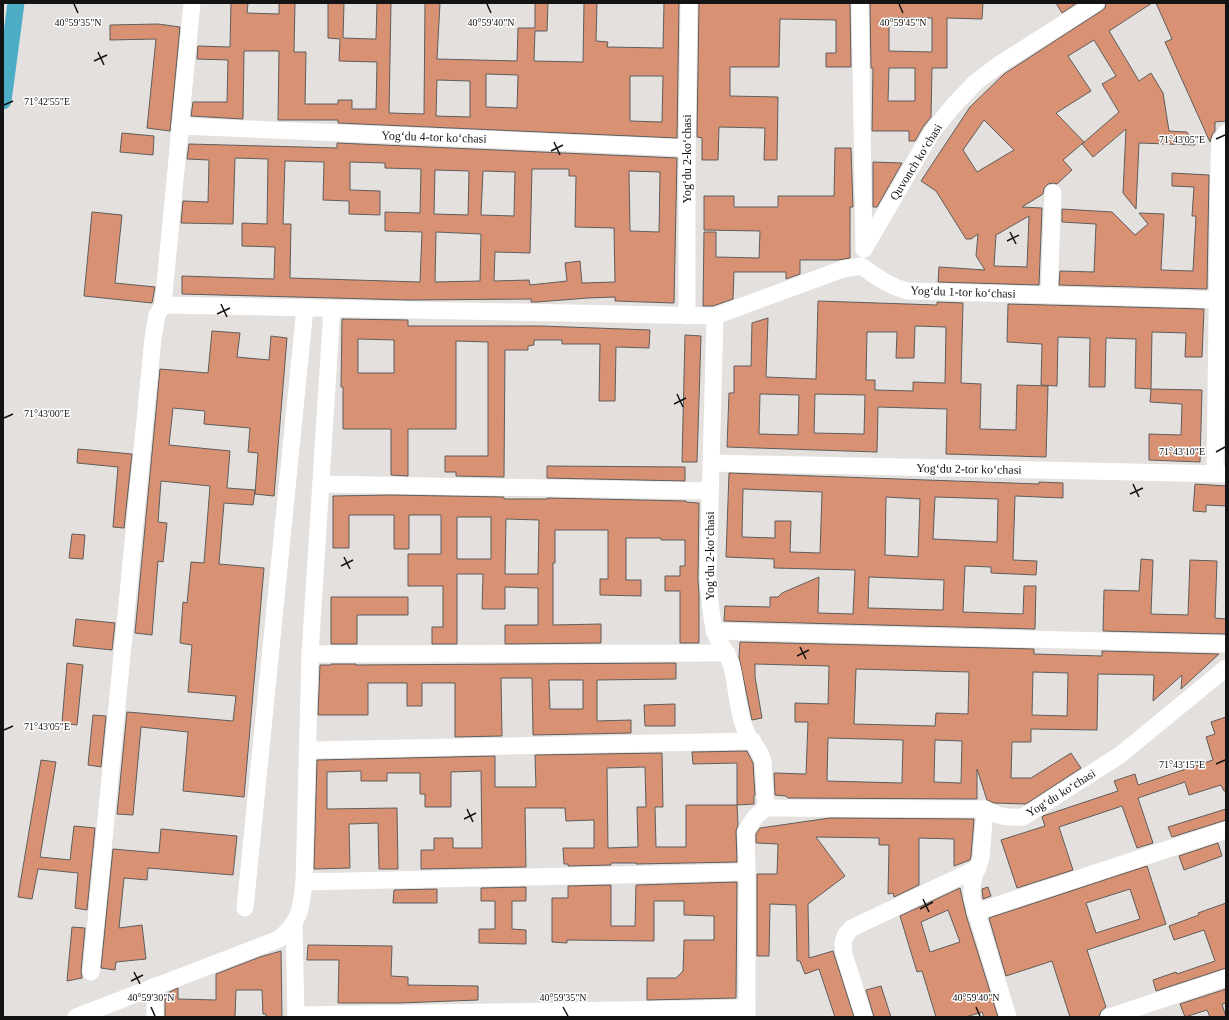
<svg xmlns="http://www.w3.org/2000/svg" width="1229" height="1020" font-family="Georgia,serif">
  <rect width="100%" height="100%" fill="#e3e0de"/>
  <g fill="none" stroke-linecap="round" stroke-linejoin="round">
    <!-- canal -->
    <polyline stroke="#4dadc7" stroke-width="17" points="3,101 16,3"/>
  </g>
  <!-- building -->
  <g fill="#d89172" stroke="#605d5c" fill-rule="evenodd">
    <path d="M231,3H248L247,13L279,14V3H295L294,52H306L305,104H338V100H352V109H376L377,62L339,61L340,39L328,38V3H344L343,38L373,39H376L377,3H391L389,113L424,114L425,3H440L437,59L517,61L518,28H535V3H548L547,31H535L534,61L583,62L584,3H597L596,41L608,42L607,47L663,48L664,3H679L677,138L338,123V120H278L279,51H244L243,119L191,116L193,102H227L228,60L197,59L198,46L230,47ZM486,74L518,75L517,108L486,107ZM630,76H663L662,122L630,121ZM437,80L470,81V117L436,116Z"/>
    <polygon points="699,3 850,3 851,67 826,67 826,53 836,53 836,20 780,19 779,67 730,67 730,96 778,97 777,160 764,160 765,128 719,127 718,160 702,160 702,138 697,137"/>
    <path d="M870,3H983L982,19L947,18V68H932L931,117L923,127L915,141H909V131H872L873,68H871ZM889,18H932V52L889,51ZM889,68H915V101H888Z"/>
    <polygon points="1056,3 1077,3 1062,13"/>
    <path d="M1106,3H1152L1109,31L1139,81L1151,73L1163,93L1169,131L1187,132L1195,145L1139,143L1136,209L1123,193L1126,129L1093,157L1082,144L1119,112L1102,84L1116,76L1094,40L1068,56L1091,91L1056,113L1084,142L1063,160L1072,170L1057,184L1053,183L1048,184L1044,188L1043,194L1022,207L1042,208L1039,285L938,282L939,267L985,270L976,256L978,234L971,239H966L936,191L921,181L970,107L1004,74L1101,11L1105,8ZM984,120L1014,150L977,172L963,150ZM1029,216L1027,267L994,266L996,235Z"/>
    <polygon points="1156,3 1226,3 1226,121 1215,122 1215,131 1212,135 1210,142 1165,42 1172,39"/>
    <polygon points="158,24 180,27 170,131 147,128 156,39 110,40 110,25"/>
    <polygon points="122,133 154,136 153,155 120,152"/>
    <path d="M337,143L677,158L674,303L615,301V297L588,298L537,302H531V299L409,300L182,294V276L274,279L275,247L242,246V223L267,224L268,159L235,158L233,224L181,223L183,201L208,202L209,160L187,159L189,144L337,148ZM285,161L324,162L323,200L349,201V214L380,215V191L350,190V162L385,163V168L421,169L420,213L385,212V231L422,232L420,282L290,278L291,224H283ZM532,169H569V176H576L575,227L614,228L615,282L582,283L580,261L565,263L567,281L530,285L529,280L494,281L495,252L530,253ZM435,170L469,171L468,215L434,214ZM483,171L515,172L514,216L481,215ZM629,171L660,172L659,232L630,231ZM436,232L481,234L480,281L435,282Z"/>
    <polygon points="835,148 851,148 853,207 850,207 850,258 838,260 800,260 800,274 786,279 786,272 734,272 733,299 713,306 703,306 704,232 716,232 716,257 759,258 760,231 704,230 704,196 734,196 734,207 778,207 778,196 834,196"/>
    <polygon points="873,162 902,163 877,207 873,207"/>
    <polygon points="1172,173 1209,175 1207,289 1059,285 1060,271 1094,272 1096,224 1062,222 1062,209 1112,212 1135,235 1148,224 1139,213 1164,214 1161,270 1193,271 1196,216 1192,216 1194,187 1172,186"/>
    <polygon points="92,212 122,215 115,283 155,287 152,303 84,296"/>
    <path d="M818,301L937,305V302L963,303L961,383L981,384L980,429L1016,430L1017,385L1048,386L1046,457L946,454L947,409L912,408L878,407L877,452L727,447L729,393H734V366H751L752,323L768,318L766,377L816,379ZM915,326L946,327L945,383L913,382V391L875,390V380H866L867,332H897L896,358H914ZM760,394L799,395L798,435L759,434ZM815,394L865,395L864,434L814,433Z"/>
    <polygon points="1008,304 1204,309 1202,357 1185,357 1186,333 1152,332 1151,389 1135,388 1136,339 1106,338 1105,387 1089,387 1090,338 1058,337 1057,386 1041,385 1042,344 1007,342"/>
    <path d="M342,319L408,320V326H541L650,330L649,348L616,347L615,401H599L600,344H562V340H534V345L528,346V350H505L504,477L456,476V472H445V456H488V342L456,341V429H408V476L391,475V429H343V387H341ZM358,339L394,340V373H358Z"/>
    <polygon points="212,331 240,333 237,357 269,360 271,336 287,338 274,496 255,494 258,453 248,452 250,428 204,424 205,411 173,408 169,445 230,451 227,488 255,490 253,505 224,503 219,564 264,568 244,797 183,791 188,732 141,727 133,815 117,814 127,712 233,721 236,696 188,692 192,645 180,643 183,602 187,603 191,562 204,563 210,486 161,481 158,522 167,523 163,562 158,561 152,635 135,633 160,369 208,373"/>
    <polygon points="685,335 701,336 697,462 682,462"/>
    <polygon points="1151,389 1202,390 1200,462 1149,460 1149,434 1181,435 1182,404 1150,402"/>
    <polygon points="78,449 132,454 124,528 113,527 118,467 77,463"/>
    <polygon points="547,466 685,467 685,481 547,478"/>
    <path d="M729,473L1039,484V482L1063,483V498L1015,496L1013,560L1037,561L1036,575L991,573V567L965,566L963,612L1023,614L1024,586H1036L1035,629L724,621L725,606L770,607V597H778L782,593L819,577L818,613L853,614L855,570L774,568V559L726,557ZM743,489L822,492L820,553L790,552L791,521H775V538L742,537ZM886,497L920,499L918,557L885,555ZM935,497L998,499L997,542L933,539ZM869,577L944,580L943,610L868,608Z"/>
    <polygon points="1195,484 1226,486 1226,506 1206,505 1206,512 1193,511"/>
    <path d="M391,495L504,497V499H547V498L686,501V502L699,503L698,580L699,594V643H680V591H665V576H680V566H685V540H661V538H626V580H641V596L600,595V579H608V530H555V563H553V625L601,624V643L505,644V625H538V588L505,587V609H482L483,574H457V644H432V627H443V586H408V554H441V515H409V549H394V515H349V548H333V496ZM457,517H491V559H457ZM506,519L539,520L538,574H505Z"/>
    <polygon points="72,534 85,535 83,559 69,558"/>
    <polygon points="1141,559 1153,560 1151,614 1188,615 1190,560 1217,561 1215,618 1226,619 1226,634 1103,631 1104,590 1139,591"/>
    <polygon points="331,597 408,597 408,615 357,615 357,644 331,644"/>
    <polygon points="76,619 115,623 112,650 73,646"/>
    <path d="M740,642L1034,649V654L1102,656V651L1219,654L1181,689L1182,675L1153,701L1154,675L1098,674L1097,730L1031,729V742H1012L1011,778H1031L1071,753L1081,768L1026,804L994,803L987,800L977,769V799L788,798L786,796L775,795L774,773L806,774L808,722H795V703L828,704L829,666L755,664V677L762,718L752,720L739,657ZM856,669L969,672L968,714L936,713L935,726L854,724ZM1033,672L1068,673L1067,716L1032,715ZM828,738L903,740L902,783L827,781ZM935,740L962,741L961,783L934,782Z"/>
    <polygon points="67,663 83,665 77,725 62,723"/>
    <path d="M676,663V679L597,680V721L631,720V733L533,735L532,678H501L502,736L455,737V683H422V706H407V683H368V715H318L320,665H331V664H356V665ZM549,680H583V709H550Z"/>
    <polygon points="675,704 675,726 645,726 644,705"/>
    <polygon points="93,715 106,716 101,767 88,765"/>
    <polygon points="1226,717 1226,791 1224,791 1221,785 1189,795 1185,782 1138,798 1153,843 1137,848 1122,806 1059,827 1073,870 1017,888 1001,840 1045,826 1042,817 1043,816 1118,791 1114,781 1135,774 1138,785 1213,760 1206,737 1215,734 1211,722"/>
    <polygon points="747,751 753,763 755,795 754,795 754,804 737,805 737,763 693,764 692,752"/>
    <path d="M662,753L663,807H655L656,847H686V805H737L738,825L736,831L737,862L636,864V863H611V865L568,866V864H564L563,848H594V820L566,821L565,808H525L526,867L421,869V850H434V838H453V848H482L481,771L451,772V807H425V794H420V773H387V781H361V771L327,772V809L397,808L398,869H379L378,823L349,824L350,868L314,869L317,760L495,756V787H536L535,755ZM645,767L646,807H637L638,847L608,848L607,768Z"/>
    <polygon points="41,760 56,762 40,857 70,860 74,826 95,828 87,910 75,908 78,873 38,869 32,899 18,897"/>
    <polygon points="1226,809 1226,820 1172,837 1168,827"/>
    <polygon points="830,818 974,819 971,856 970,860 954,866 954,839 919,838 919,885 894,897 893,893 888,894 889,845 879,845 879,838 816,837 845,876 808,904 809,958 833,951 854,1017 835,1017 819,969 805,974 800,961 797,961 796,905 770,904 769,956 757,956 757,874 777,874 778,844 756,843 756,834 760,828"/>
    <polygon points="161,829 237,836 233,875 148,868 147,880 124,878 119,928 142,925 146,959 116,962 115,970 101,968 113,849 159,853"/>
    <polygon points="1218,843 1222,856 1184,870 1179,856"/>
    <path d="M1147,866L1166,924L1087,950L1106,1007L1101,1011L1099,1017H1070L1052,961L1006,976L989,918ZM1130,889L1140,919L1096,933L1086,903Z"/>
    <polygon points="737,882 736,998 647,1000 647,978 676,978 683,971 684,940 714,940 714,916 684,915 684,901 654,901 654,941 567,940 567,943 552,942 552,898 568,898 568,886 611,885 611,926 635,926 636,885"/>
    <polygon points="526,887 526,901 512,901 512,929 526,930 526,944 479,943 479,929 495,929 495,901 481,901 481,888"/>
    <polygon points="988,887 991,896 983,899 982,889"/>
    <path d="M960,888L966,915L998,1017H984L982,1012L966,1017H936L922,971L917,972L900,916ZM948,910L960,942L930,952L921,922Z"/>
    <polygon points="437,889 437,903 393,903 394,890"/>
    <polygon points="1226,903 1226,968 1156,991 1153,980 1176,972 1177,974 1215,961 1204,930 1174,940 1169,926 1199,915 1198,913"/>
    <polygon points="72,927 85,928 81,971 82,977 82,978 67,981"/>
    <polygon points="308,945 392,946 391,976 408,977 408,985 478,986 478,1000 400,1003 338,1003 339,960 307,960"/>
    <polygon points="281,951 282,1017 266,1017 266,1014 263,1014 262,990 236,990 235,1017 165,1017 165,994 178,988 178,999 216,1000 216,974 260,957"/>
    <polygon points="881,986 891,1017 874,1017 866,990"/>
    <polygon points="1226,989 1226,1003 1222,1004 1226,1017 1210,1017 1207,1010 1185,1017 1180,1004"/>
  </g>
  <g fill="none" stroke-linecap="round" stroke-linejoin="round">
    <!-- minor -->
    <g stroke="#fff" stroke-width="17">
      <polyline points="860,3 864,249"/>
      <polyline points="180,126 687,148"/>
      <polyline points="864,249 932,132 953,106 976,82 997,66 1096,3"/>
      <polyline points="1049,295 1053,193"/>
      <path d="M163,305L715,316L843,269L861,266C877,277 888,286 908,291L1226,300"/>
      <polyline points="687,316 687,148 689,3"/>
      <path d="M715,316L708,580C710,596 710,615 715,631C718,644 729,653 732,667C737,687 737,710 745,729C749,742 759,746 763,761L766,808"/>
      <polyline points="711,463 1226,474"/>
      <polyline points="1215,474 1219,158 1220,141 1226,133"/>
      <polyline points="321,484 710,491"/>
      <polyline points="714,631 1226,644"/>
      <polyline points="310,654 727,653"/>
      <polyline points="308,750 753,741"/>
      <path d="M766,808L985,809C1000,817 1007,818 1023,817L1120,755L1226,668"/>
      <polyline points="985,809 981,858 974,876 972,886 972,898 1008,1017"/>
      <polyline points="304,882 747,872 746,831 755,817 766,808"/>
      <polyline points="245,908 305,308"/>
      <polyline points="976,912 1226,830"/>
      <polyline points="294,924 296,1017"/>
      <polyline points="91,972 153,338 157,315 163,305 192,3"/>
      <polyline points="296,1015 747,1008"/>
      <path d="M76,1017L279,939C301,920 301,909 304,882L310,654L332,308"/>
      <polyline points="155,1017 155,986"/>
      <polyline points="747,1017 747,872"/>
      <polyline points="864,1017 844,954 843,943 846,934 852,928 978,868"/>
      <polyline points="1109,1017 1226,978"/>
    </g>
  </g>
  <!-- ticks -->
  <path fill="none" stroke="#141313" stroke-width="1.5" d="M74,4L78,13M487,4L491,13M899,4L903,13M98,52L104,65M94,61L107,55M4,105L13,101M1216,139L1225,135M554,142L560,155M551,151L563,145M1010,232L1016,244M1007,241L1019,235M221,304L227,317M217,314L230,308M677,394L683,407M674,404L686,398M4,418L13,414M1216,452L1225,447M1133,484L1139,497M1130,494L1143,488M344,557L350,569M341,566L353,560M800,647L806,659M797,656L809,650M4,730L13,726M1216,764L1225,760M467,809L473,822M464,819L476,813M923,899L929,912M920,909L933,902M134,972L140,984M131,981L143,975M151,1007L155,1016M563,1007L568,1016M976,1007L980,1016"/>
  <g text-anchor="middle" stroke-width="3" stroke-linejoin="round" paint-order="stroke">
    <!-- street labels -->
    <g font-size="12" fill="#141313" stroke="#fff">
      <text transform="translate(434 137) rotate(2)" y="4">Yogʻdu 4-tor koʻchasi</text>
      <text transform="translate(687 159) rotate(-90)" y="4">Yogʻdu 2-koʻchasi</text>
      <text transform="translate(916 162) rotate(-58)" y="4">Quvonch koʻchasi</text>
      <text transform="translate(963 292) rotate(2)" y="4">Yogʻdu 1-tor koʻchasi</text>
      <text transform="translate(969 469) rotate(1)" y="4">Yogʻdu 2-tor koʻchasi</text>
      <text transform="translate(710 556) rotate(-90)" y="4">Yogʻdu 2-koʻchasi</text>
      <text transform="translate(1061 793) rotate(-32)" y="4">Yogʻdu koʻchasi</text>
    </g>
  </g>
  <g font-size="10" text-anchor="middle" fill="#141313" stroke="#fff" stroke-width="3" stroke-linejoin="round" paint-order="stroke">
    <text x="78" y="26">40°59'35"N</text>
    <text x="491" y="26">40°59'40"N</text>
    <text x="903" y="26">40°59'45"N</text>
    <text x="47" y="105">71°42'55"E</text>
    <text x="1182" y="143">71°43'05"E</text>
    <text x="47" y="417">71°43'00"E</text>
    <text x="1182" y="455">71°43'10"E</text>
    <text x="47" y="730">71°43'05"E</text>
    <text x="1182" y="768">71°43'15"E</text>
    <text x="151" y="1001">40°59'30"N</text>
    <text x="563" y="1001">40°59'35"N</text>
    <text x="976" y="1001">40°59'40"N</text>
  </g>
  <!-- border -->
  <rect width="1229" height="1020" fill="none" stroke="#141313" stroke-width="8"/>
</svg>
